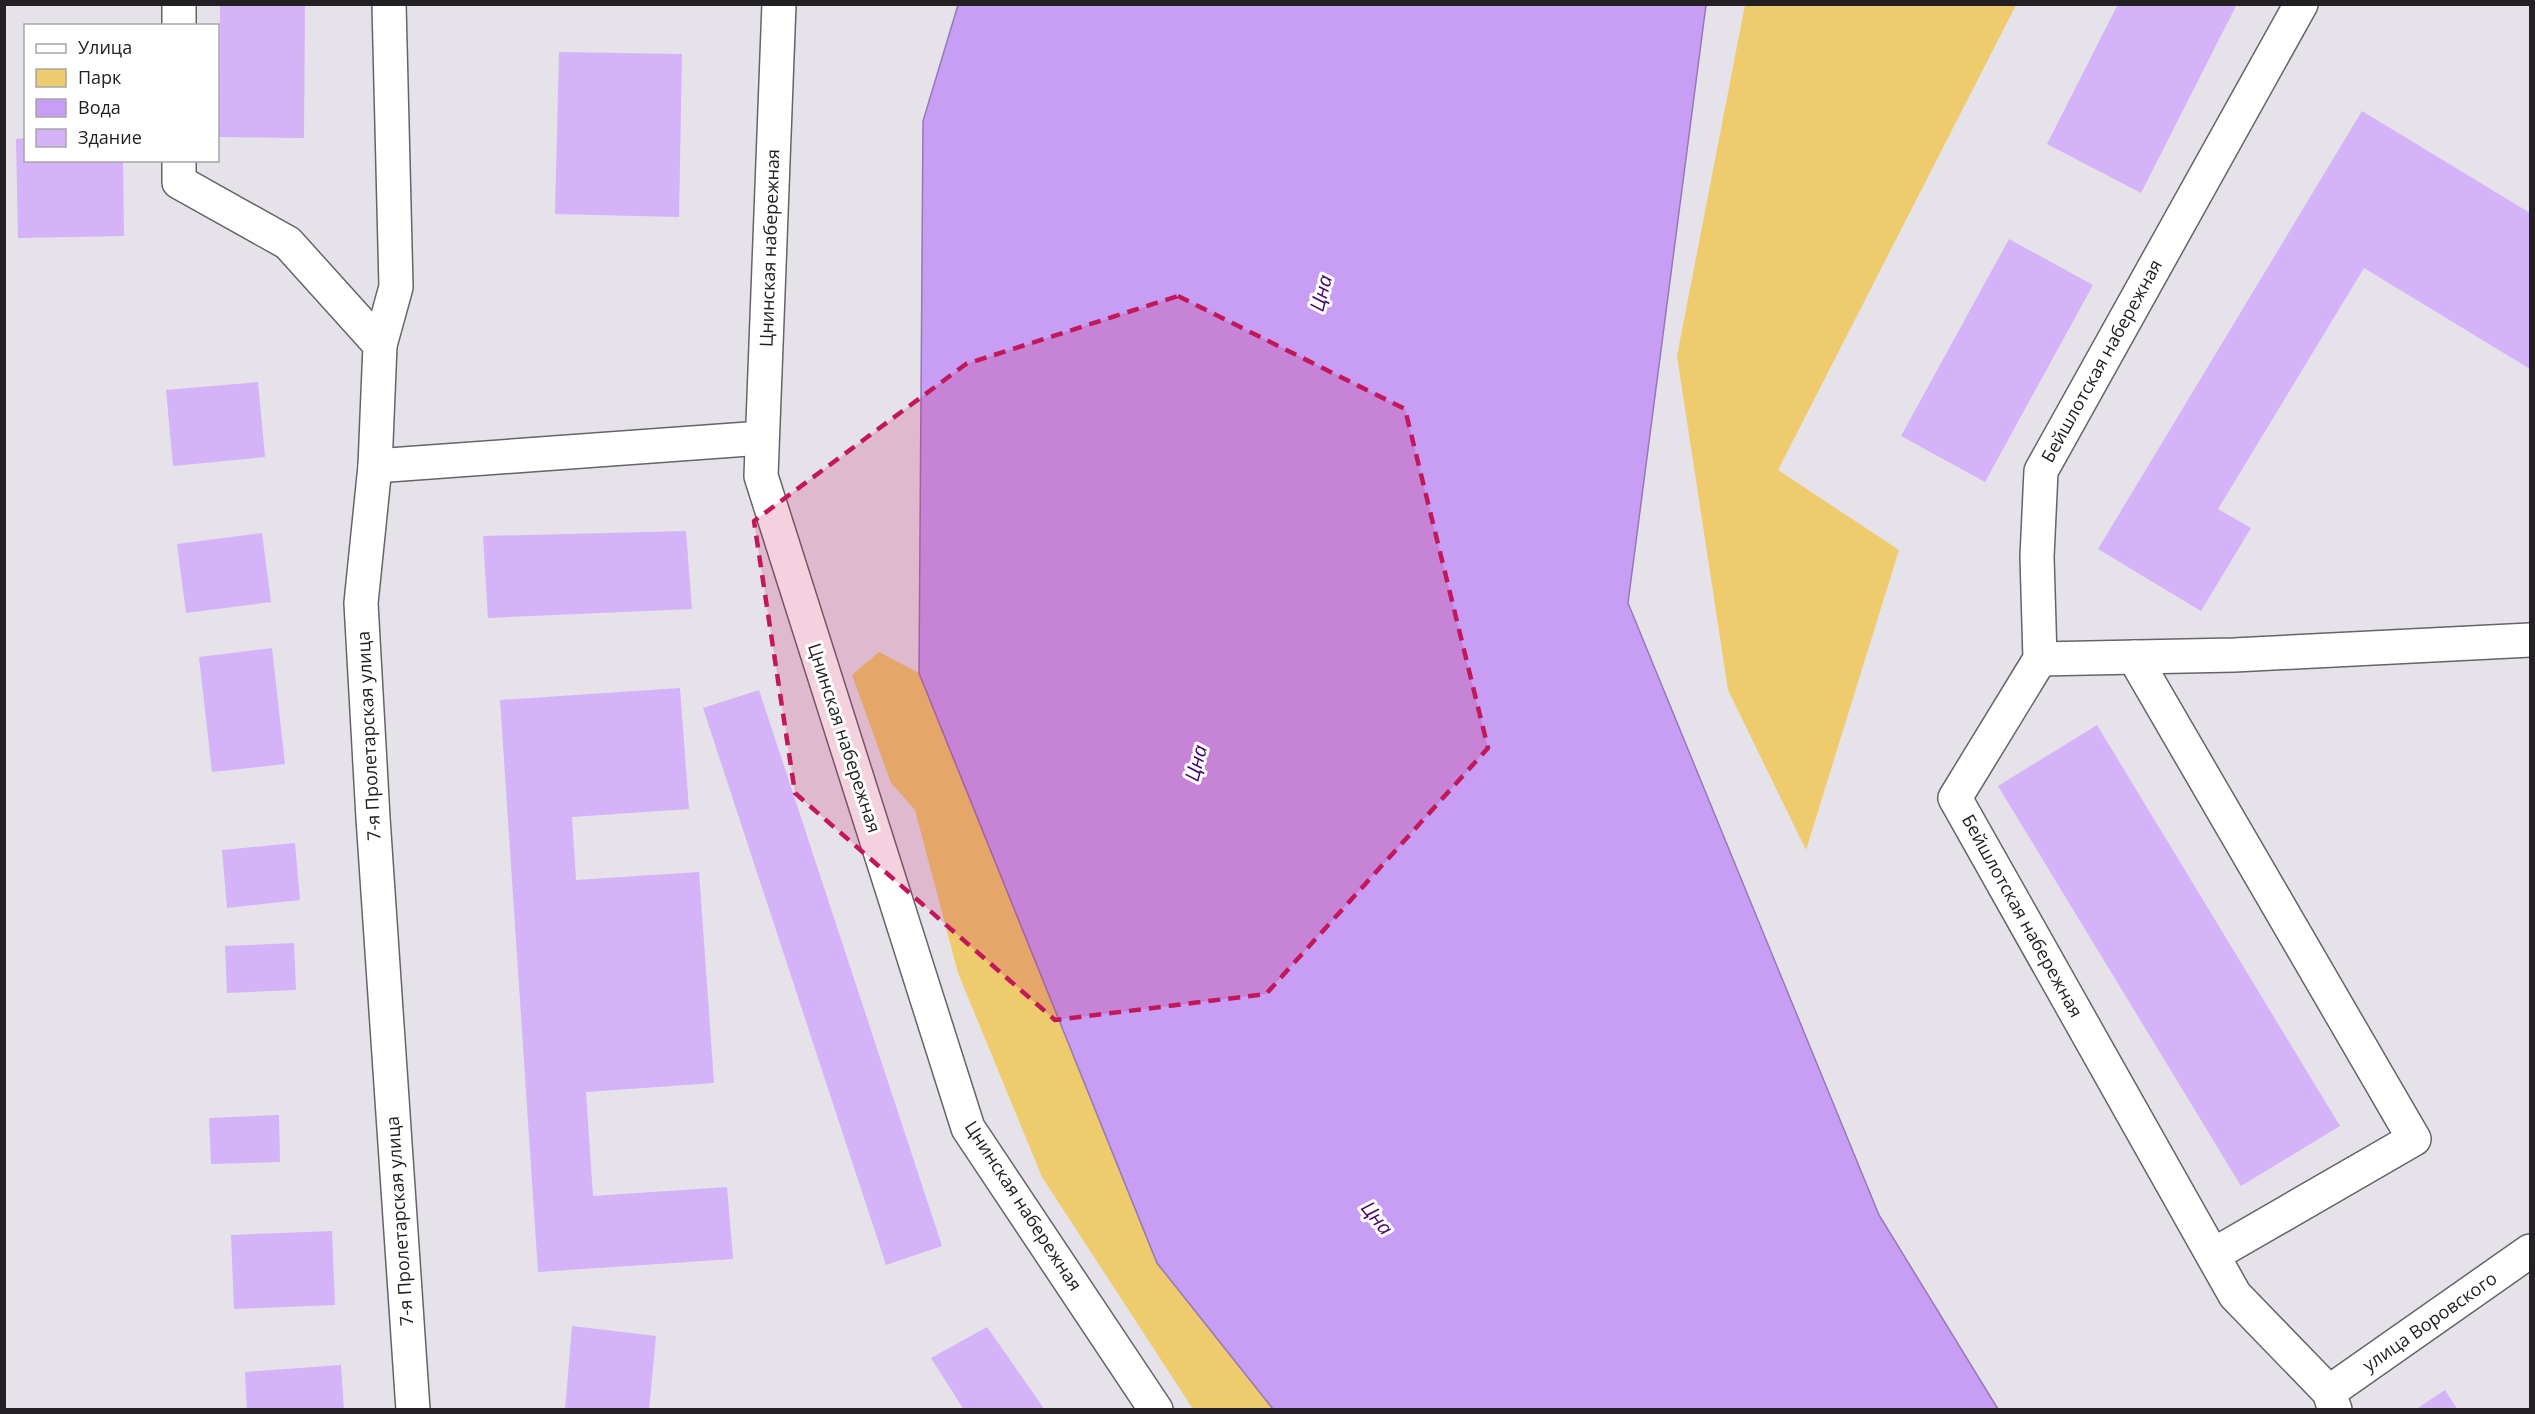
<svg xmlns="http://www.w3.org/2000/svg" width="2535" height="1414" font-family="'Open Sans',sans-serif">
  <rect width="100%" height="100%" fill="#e6e2ea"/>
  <!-- green -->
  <g fill="#eecb6d">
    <polygon points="1745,5 2016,5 1778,470 1899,550 1806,850 1728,690 1677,356"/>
    <polygon points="879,652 919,673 1157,1263 1273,1409 1193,1409 1042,1177 958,973 915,810 891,783 852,675"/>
  </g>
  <!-- water -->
  <polygon fill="#c89ef4" stroke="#9678b5" stroke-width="1.5" points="958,5 1706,5 1628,603 1879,1215 1998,1409 1273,1409 1157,1263 919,673 923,121"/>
  <!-- building -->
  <g fill="#d4b3f8">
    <polygon points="220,4 305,4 304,138 219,137"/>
    <polygon points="2118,4 2237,4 2141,193 2047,144"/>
    <polygon points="559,52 682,54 679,217 555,214"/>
    <polygon points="2362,111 2530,213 2530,369 2364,268 2218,509 2251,528 2201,611 2098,549"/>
    <polygon points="26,138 26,160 123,160 124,236 18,238 16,139"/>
    <polygon points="2009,239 2093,285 1985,482 1901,436"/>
    <polygon points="258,382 265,457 173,466 166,390"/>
    <polygon points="686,531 692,609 488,618 483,536"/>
    <polygon points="262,533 271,602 186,613 177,544"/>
    <polygon points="272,648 285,764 212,772 199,657"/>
    <polygon points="680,688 689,809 572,817 576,880 699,872 714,1083 586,1092 593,1196 727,1187 733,1259 538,1272 500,700"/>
    <polygon points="759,690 942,1246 886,1265 703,708"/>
    <polygon points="2097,725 2340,1126 2241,1186 1998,786"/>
    <polygon points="295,843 300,900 227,908 222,850"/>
    <polygon points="294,943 296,990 227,993 225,946"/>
    <polygon points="279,1115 280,1162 211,1164 209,1118"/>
    <polygon points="332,1231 335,1305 234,1309 231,1235"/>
    <polygon points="572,1326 656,1336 649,1410 565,1410"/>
    <polygon points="987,1327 1045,1410 964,1410 931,1358"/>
    <polygon points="341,1365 344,1410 247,1410 245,1372"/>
    <polygon points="2445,1390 2458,1410 2415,1410"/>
  </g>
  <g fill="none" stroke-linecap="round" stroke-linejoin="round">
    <!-- minor casing -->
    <g stroke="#666369" stroke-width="36">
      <g id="minor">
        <polyline points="179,4 179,26"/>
        <polyline points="779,4 761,476 968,1128 1156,1410"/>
        <polyline points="2301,4 2041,471 2037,557 2040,659 1955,798 2235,1295 2329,1392 2335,1410"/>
        <polyline points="179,160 179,182 288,243 380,345 375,466 361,603 373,818 413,1410"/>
        <polyline points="380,345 396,287 389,4"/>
        <polyline points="375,466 762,438"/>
        <polyline points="2134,657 2414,1139 2213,1255"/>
        <polyline points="2040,659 2234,655 2530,640"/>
        <polyline points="2329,1392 2530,1251"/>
      </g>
    </g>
    <!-- minor -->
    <use href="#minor" stroke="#fff" stroke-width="33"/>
  </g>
  <!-- marked area -->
  <path fill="#c2185b" fill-opacity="0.2" stroke="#c2185b" stroke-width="4.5" stroke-dasharray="12 8" stroke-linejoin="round" d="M1178,296L1405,409L1488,748L1266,994L1055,1020L795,793L754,521L966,364Z"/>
  <g text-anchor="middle" stroke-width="6" stroke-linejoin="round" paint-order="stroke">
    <!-- street labels -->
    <g font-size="18" fill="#222023" stroke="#fff">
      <text transform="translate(770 248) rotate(-88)" y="6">Цнинская набережная</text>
      <text transform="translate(2102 361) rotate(-61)" y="6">Бейшлотская набережная</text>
      <text transform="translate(369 736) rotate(-93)" y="6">7-я Пролетарская улица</text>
      <text transform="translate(844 738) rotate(72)" y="6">Цнинская набережная</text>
      <text transform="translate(2022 916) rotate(61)" y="6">Бейшлотская набережная</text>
      <text transform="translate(1023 1206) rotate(57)" y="6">Цнинская набережная</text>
      <text transform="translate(400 1221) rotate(-94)" y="6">7-я Пролетарская улица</text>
      <text transform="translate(2430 1322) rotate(-35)" y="6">улица Воровского</text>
    </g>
    <!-- water labels -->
    <g font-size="20" font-style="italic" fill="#45046d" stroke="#fff">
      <text transform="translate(1321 293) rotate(-75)" y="7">Цна</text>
      <text transform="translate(1196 763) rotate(-75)" y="7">Цна</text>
      <text transform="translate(1377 1218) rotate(51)" y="7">Цна</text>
    </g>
  </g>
  <!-- border -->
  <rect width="2535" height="1414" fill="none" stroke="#222023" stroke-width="12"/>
  <!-- legend -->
  <rect x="24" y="24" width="195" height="138" fill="#ffffff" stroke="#a7a6a7" stroke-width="1.5"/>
  <rect x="36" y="44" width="30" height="9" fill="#ffffff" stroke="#a7a6a7" stroke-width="1.5"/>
  <text x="78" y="54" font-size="18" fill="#222023">Улица</text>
  <rect x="36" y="69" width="30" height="18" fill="#eecb6d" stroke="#a7a6a7" stroke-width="1.5"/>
  <text x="78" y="84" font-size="18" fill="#222023">Парк</text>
  <rect x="36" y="99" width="30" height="18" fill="#c89ef4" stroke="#a7a6a7" stroke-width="1.5"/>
  <text x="78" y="114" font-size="18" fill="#222023">Вода</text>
  <rect x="36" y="129" width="30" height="18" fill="#d4b3f8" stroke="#a7a6a7" stroke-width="1.5"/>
  <text x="78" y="144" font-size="18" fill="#222023">Здание</text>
</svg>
